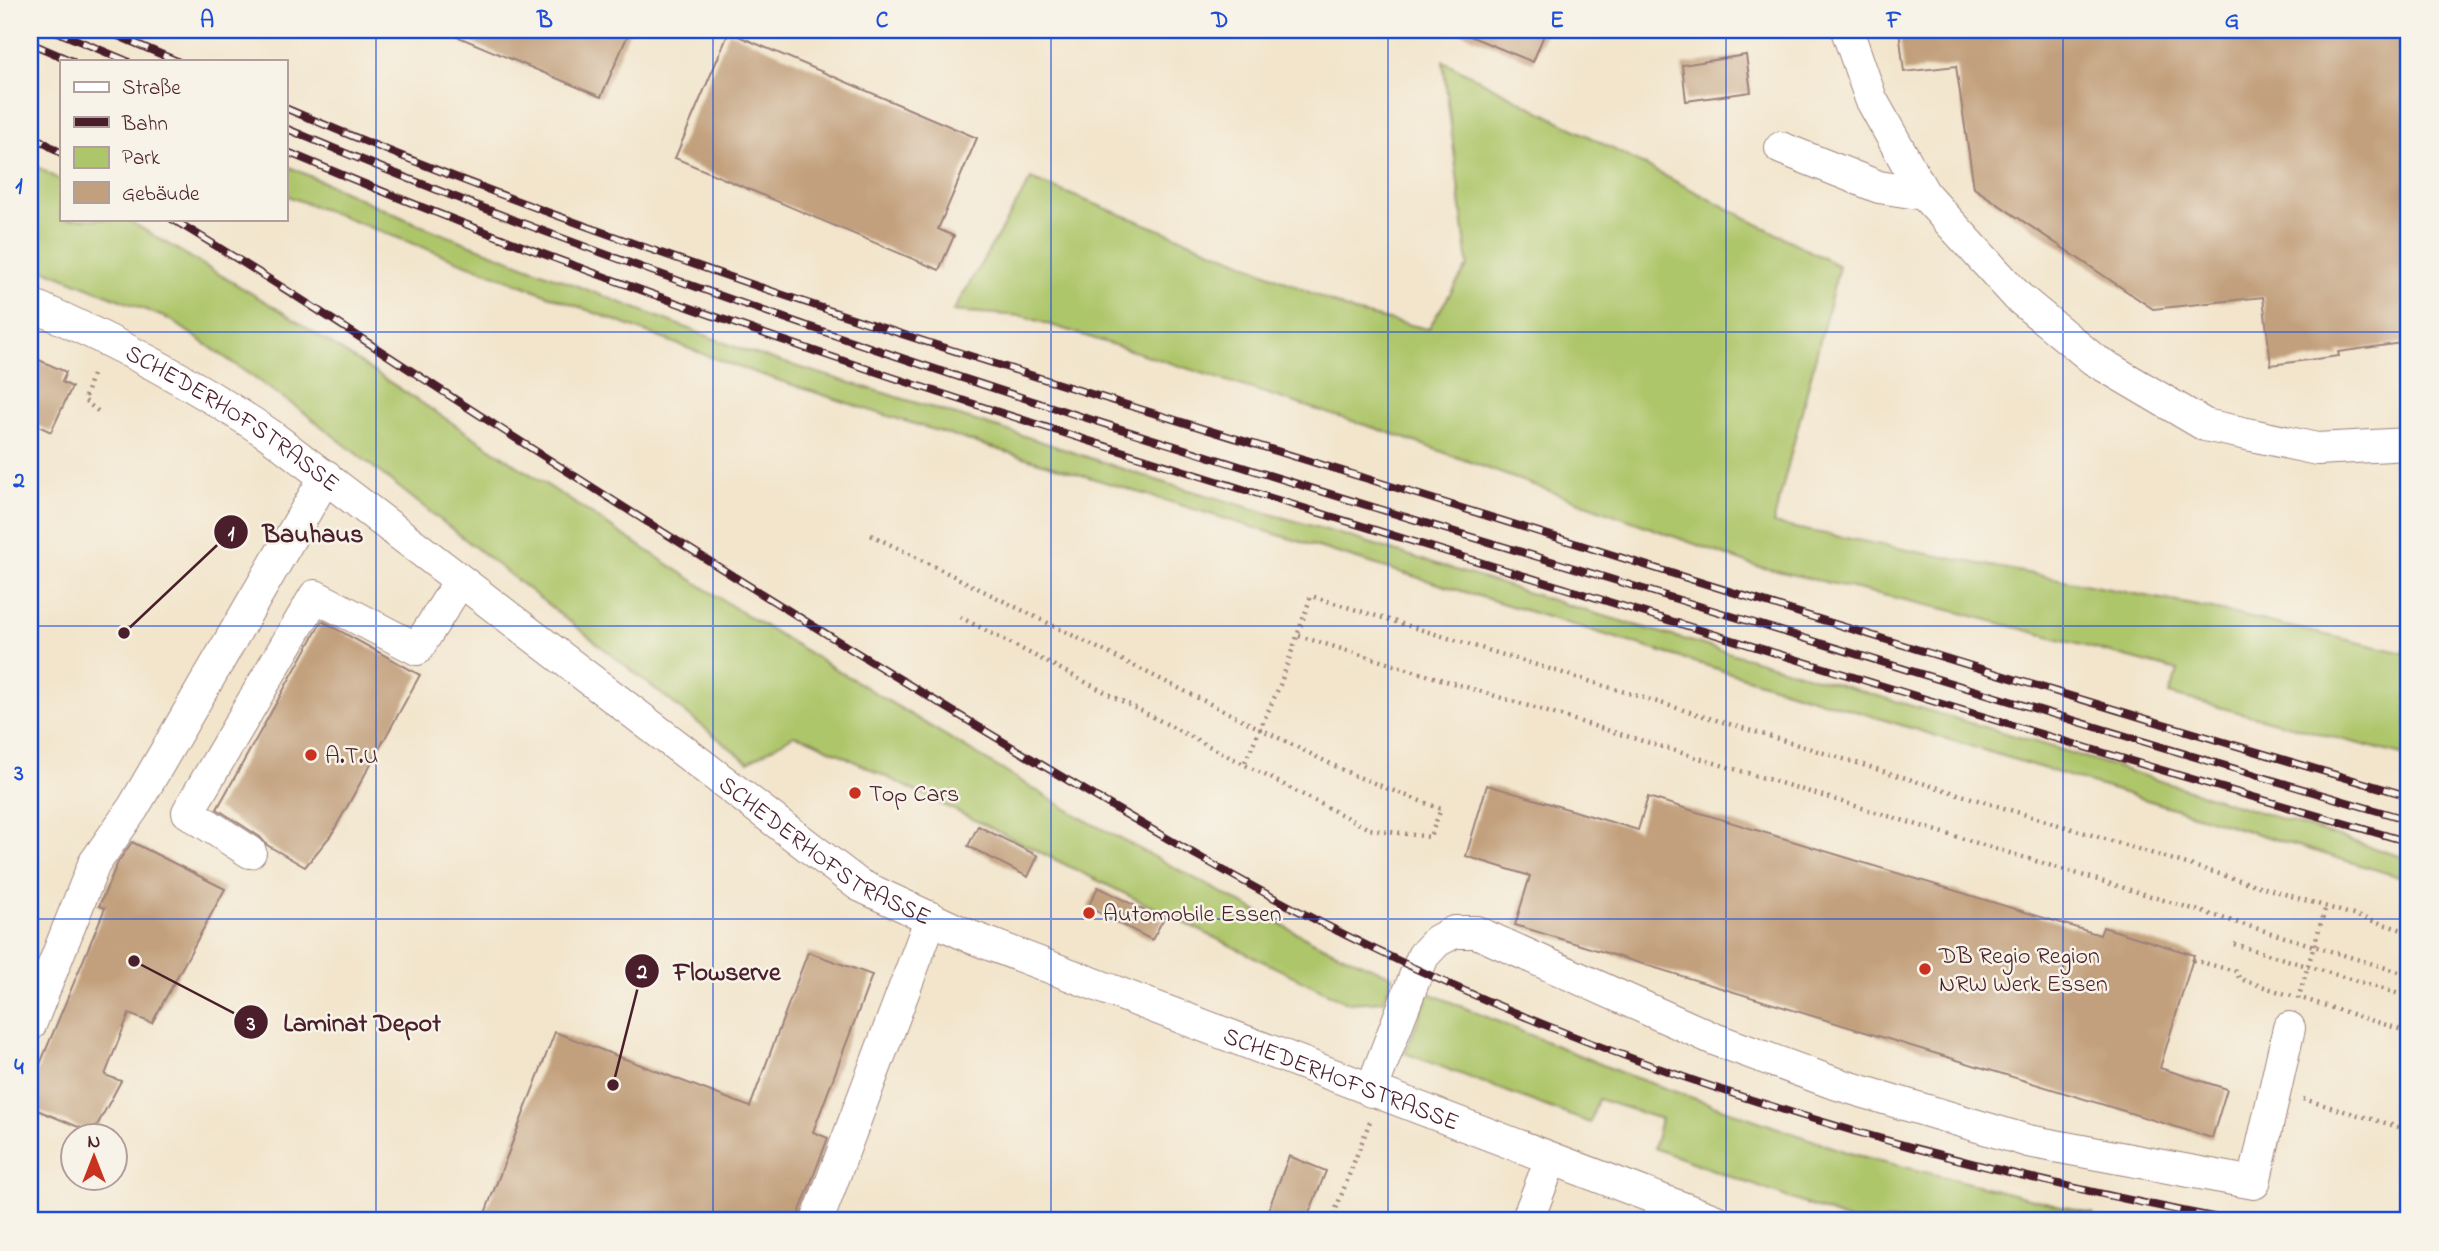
<svg xmlns="http://www.w3.org/2000/svg" width="2439" height="1251" font-family="'Indie Flower',sans-serif">
  <rect width="100%" height="100%" fill="#f7f3e8"/>
  <filter id="ink" filterUnits="userSpaceOnUse"><feTurbulence type="fractalNoise" baseFrequency=".0143" numOctaves="2"/><feDisplacementMap in="SourceGraphic" scale="14" xChannelSelector="R" yChannelSelector="G"/><feConvolveMatrix kernelMatrix="1 2 1 2 8 2 1 2 1" color-interpolation-filters="sRGB"/></filter>
  <filter id="wash" filterUnits="userSpaceOnUse"><feTurbulence type="fractalNoise" baseFrequency=".00686" numOctaves="4" result="noise"/><feDisplacementMap in="SourceGraphic" scale="28" xChannelSelector="R" yChannelSelector="G"/><feGaussianBlur stdDeviation="1.57" result="paint"/><feColorMatrix in="noise" values="0 0 0 0 0 0 0 0 0 0 0 0 0 0 0 0 0 1.4 0 .05"/><feComposite in="paint" operator="in"/></filter>
  <g filter="url(#wash)">
    <rect width="100%" height="100%" fill="#f2e5cc"/>
    <!-- green -->
    <g fill="#aec66b" stroke="#7c724b" stroke-width="2">
      <polygon points="1443,61 1839,266 1773,524 2208,608 2409,654 2409,757 2169,694 2178,671 1958,612 1755,566 1396,435 1023,316 953,311 1031,179 1237,260 1354,312 1428,329 1468,265"/>
      <polygon points="30,162 61,181 61,219 126,219 281,311 738,610 1085,820 1316,943 1392,976 1384,1001 1348,1003 811,740 794,735 748,762 302,411 171,320 30,264"/>
      <polygon points="285,165 417,224 746,351 1015,433 1168,484 1350,537 1590,612 2039,743 2409,859 2409,880 872,411 732,365 285,195"/>
      <polygon points="1429,993 1622,1073 1849,1153 2093,1214 2093,1221 1851,1221 1654,1148 1661,1119 1598,1099 1590,1123 1405,1053"/>
    </g>
    <g id="blocks">
      <!-- building -->
      <g fill="#c2a07d">
        <polygon points="442,30 630,30 601,97"/>
        <polygon points="1455,30 1546,30 1533,62"/>
        <polygon points="1899,30 2409,30 2409,342 2338,352 2339,356 2271,365 2263,297 2153,309 1974,188 1956,66 1904,72"/>
        <polygon points="729,32 977,138 938,229 954,236 939,270 675,158"/>
        <polygon points="1746,55 1751,92 1686,101 1682,65"/>
        <polygon points="30,356 66,372 62,382 72,387 51,432 30,422"/>
        <polygon points="322,621 420,675 332,834 305,867 267,845 260,837 217,809"/>
        <polygon points="1487,785 1638,830 1648,797 2100,935 2103,927 2194,955 2160,1068 2227,1089 2212,1138 1515,925 1530,876 1466,856"/>
        <polygon points="978,826 1038,856 1028,877 968,846"/>
        <polygon points="132,842 225,889 152,1023 129,1014 105,1075 121,1081 93,1133 30,1107 30,1088 105,908 99,906 118,862"/>
        <polygon points="1098,887 1163,920 1152,940 1088,907"/>
        <polygon points="808,952 872,975 813,1132 828,1138 796,1221 482,1221 555,1032 750,1107"/>
        <polygon points="1289,1156 1326,1171 1306,1221 1264,1221"/>
      </g>
    </g>
  </g>
  <g filter="url(#ink)">
    <use href="#blocks" fill-opacity="0" stroke="#9e827c" stroke-width="2"/>
    <g fill="none" stroke-linecap="round" stroke-linejoin="round">
      <!-- minor casing -->
      <g stroke="#9e827c" stroke-width="34">
        <g id="minor">
          <polyline points="1847,30 1871,99 1924,194"/>
          <polyline points="1781,148 1879,187 1924,194 2018,297 2093,359 2205,425 2317,449 2409,444"/>
          <path id="s1" d="M30,304C118,343 190,381 270,435L859,885L971,937L1716,1221"/>
          <polyline points="250,852 188,812 315,596 417,649 460,581"/>
          <polyline points="30,1025 94,864 133,808 326,476"/>
          <polyline points="1371,1091 1423,956 1437,941 1454,932 1476,932 1714,1039 1834,1083 2028,1141 2254,1183 2289,1028"/>
          <polyline points="817,1221 931,918"/>
          <polyline points="1527,1221 1551,1159"/>
        </g>
      </g>
      <!-- path -->
      <g stroke="#9e827c" stroke-width="4.5" stroke-dasharray="2 5" stroke-linecap="butt">
        <polyline points="92,375 84,400 99,412"/>
        <polyline points="871,535 1353,775 1441,809 1430,837 1369,829 960,617"/>
        <polyline points="1299,636 2409,975"/>
        <polyline points="1245,762 1280,685 1311,596 2409,932"/>
        <polyline points="2234,944 2403,995"/>
        <polyline points="2193,960 2235,971 2240,979 2295,997"/>
        <polyline points="2298,999 2326,906"/>
        <polyline points="2304,999 2409,1032"/>
        <polyline points="2303,1099 2409,1130"/>
        <polyline points="1347,1221 1334,1214 1370,1121"/>
      </g>
      <!-- minor -->
      <use href="#minor" stroke="#fff" stroke-width="32"/>
      <!-- rail casing -->
      <g stroke="#4a1f2b" stroke-width="8">
        <g id="rail">
          <polyline points="53,30 127,61"/>
          <polyline points="104,30 177,61"/>
          <polyline points="30,43 72,61"/>
          <path d="M285,108C637,258 1003,367 1368,479C1714,586 2060,696 2409,796"/>
          <path d="M285,128C693,300 1115,430 1538,557C1829,645 2118,736 2409,820"/>
          <polyline points="30,134 61,153"/>
          <path d="M285,151C658,309 1044,429 1431,547C1756,647 2082,749 2409,842"/>
          <path d="M172,219C281,284 387,356 495,425C671,538 848,649 1027,756C1140,823 1254,891 1372,948C1645,1081 1936,1164 2233,1221"/>
        </g>
      </g>
      <!-- rail -->
      <use href="#rail" stroke="#f7f3e8" stroke-width="5" stroke-dasharray="16" stroke-linecap="butt"/>
    </g>
  </g>
  <!-- grid -->
  <path fill="none" stroke="#1d4ed8" stroke-width="2" stroke-opacity="0.55" d="M376,30V1221M713,30V1221M1051,30V1221M1388,30V1221M1726,30V1221M2063,30V1221M30,332H2409M30,626H2409M30,919H2409"/>
  <!-- markers -->
  <g fill="#c8321e" stroke="#f7f3e8" stroke-width="2.5">
    <circle cx="311" cy="755" r="7"/>
    <circle cx="855" cy="793" r="7"/>
    <circle cx="1089" cy="913" r="7"/>
    <circle cx="1925" cy="969" r="7"/>
  </g>
  <g text-anchor="middle" stroke-width="5" stroke-linejoin="round" paint-order="stroke">
    <!-- street labels -->
    <g font-size="24" fill="#4a1f2b" stroke="#f7f3e8">
      <text dy="8" stroke="none"><textPath href="#s1" startOffset="233">SCHEDERHOFSTRASSE</textPath></text>
      <text dy="8" stroke="none"><textPath href="#s1" startOffset="968">SCHEDERHOFSTRASSE</textPath></text>
      <text dy="8" stroke="none"><textPath href="#s1" startOffset="1535">SCHEDERHOFSTRASSE</textPath></text>
    </g>
    <!-- poi labels -->
    <g font-size="24" fill="#4a1f2b" stroke="#f7f3e8" text-anchor="start">
      <text x="325" y="763">A.T.U</text>
      <text x="869" y="801">Top Cars</text>
      <text x="1103" y="921">Automobile Essen</text>
      <text x="1939" y="963">DB Regio Region<tspan x="1939" dy="28">NRW Werk Essen</tspan></text>
    </g>
  </g>
  <!-- callouts -->
  <path fill="none" stroke="#4a1f2b" stroke-width="2.5" d="M124 633L231 532M613 1085L642 971M134 961L251 1022"/>
  <g fill="#4a1f2b" stroke="#f7f3e8" stroke-width="2.5">
    <circle cx="124" cy="633" r="7"/>
    <circle cx="613" cy="1085" r="7"/>
    <circle cx="134" cy="961" r="7"/>
    <circle cx="231" cy="532" r="18"/>
    <circle cx="642" cy="971" r="18"/>
    <circle cx="251" cy="1022" r="18"/>
  </g>
  <g font-size="21" text-anchor="middle" font-weight="bold" fill="#fff">
    <text x="231" y="540">1</text>
    <text x="642" y="978">2</text>
    <text x="251" y="1030">3</text>
  </g>
  <g font-size="26" text-anchor="middle" font-weight="bold" fill="#4a1f2b" stroke="#f7f3e8" stroke-width="5" stroke-linejoin="round" paint-order="stroke">
    <text x="313" y="542">Bauhaus</text>
    <text x="727" y="980">Flowserve</text>
    <text x="362" y="1031">Laminat Depot</text>
  </g>
  <!-- margin -->
  <rect width="2439" height="1251" fill="none" stroke="#f7f3e8" stroke-width="77"/>
  <!-- legend -->
  <rect x="60" y="60" width="228" height="161" fill="#f7f3e8" stroke="#b29e9c" stroke-width="2"/>
  <rect x="74" y="82" width="35" height="10" fill="#ffffff" stroke="#b29e9c" stroke-width="2"/>
  <text x="122" y="94" font-size="21" fill="#4a1f2b">Straße</text>
  <rect x="74" y="117" width="35" height="10" fill="#4a1f2b" stroke="#b29e9c" stroke-width="2"/>
  <text x="122" y="130" font-size="21" fill="#4a1f2b">Bahn</text>
  <rect x="74" y="147" width="35" height="21" fill="#aec66b" stroke="#b29e9c" stroke-width="2"/>
  <text x="122" y="164" font-size="21" fill="#4a1f2b">Park</text>
  <rect x="74" y="182" width="35" height="21" fill="#c2a07d" stroke="#b29e9c" stroke-width="2"/>
  <text x="122" y="200" font-size="21" fill="#4a1f2b">Gebäude</text>
  <!-- north arrow -->
  <g transform="translate(94 1157)"><circle r="33" fill="#f7f3e8" stroke="#b29e9c" stroke-width="2"/>
  <path d="M0-5L12 26L0 18L-12 26Z" fill="#c8321e"/>
  <text y="-10" font-size="19" font-weight="bold" text-anchor="middle" fill="#4a1f2b">N</text>
  </g>
  <rect x="38" y="38" width="2362" height="1174" fill="none" stroke="#1d4ed8" stroke-width="2.5"/>
  <g font-size="23" text-anchor="middle" font-weight="bold" fill="#1d4ed8">
    <text x="207" y="27">A</text>
    <text x="545" y="27">B</text>
    <text x="882" y="27">C</text>
    <text x="1220" y="27">D</text>
    <text x="1557" y="27">E</text>
    <text x="1894" y="27">F</text>
    <text x="2232" y="27">G</text>
    <text x="19" y="193">1</text>
    <text x="19" y="487">2</text>
    <text x="19" y="780">3</text>
    <text x="19" y="1074">4</text>
  </g>
</svg>
